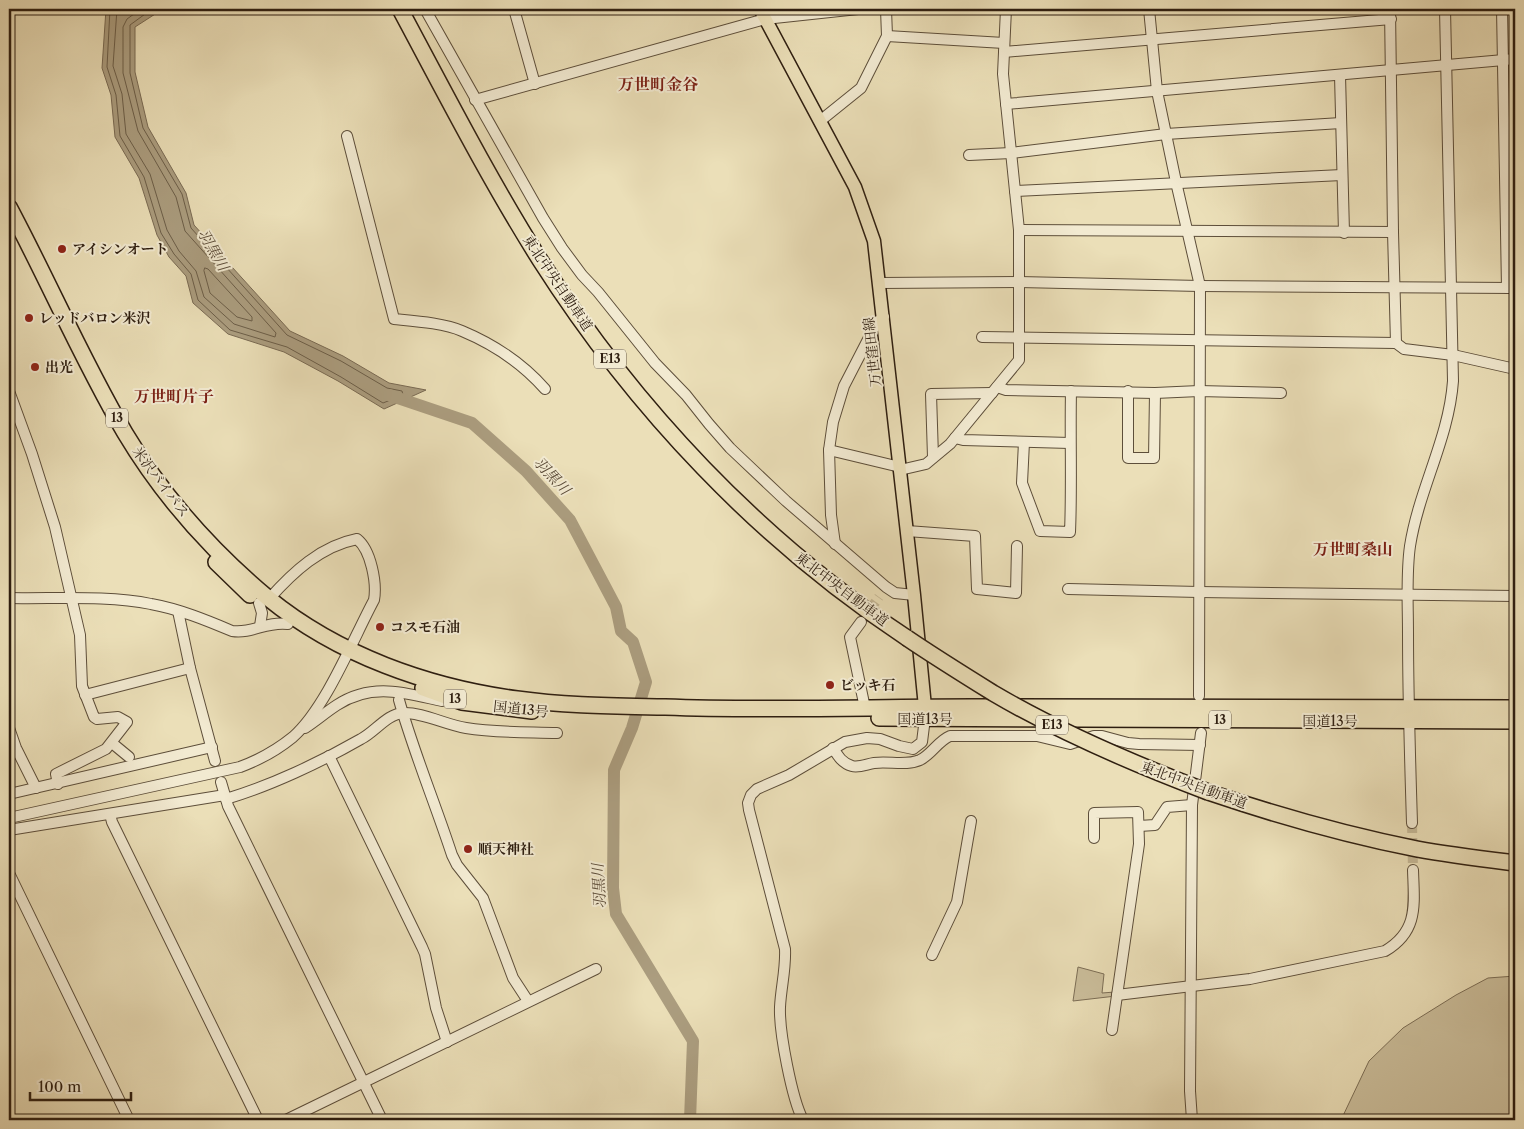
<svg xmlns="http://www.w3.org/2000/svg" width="1524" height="1129" font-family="'Libre Caslon Text','Noto Serif JP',serif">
  <rect width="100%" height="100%" fill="#ebdfb8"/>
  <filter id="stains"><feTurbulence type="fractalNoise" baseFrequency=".004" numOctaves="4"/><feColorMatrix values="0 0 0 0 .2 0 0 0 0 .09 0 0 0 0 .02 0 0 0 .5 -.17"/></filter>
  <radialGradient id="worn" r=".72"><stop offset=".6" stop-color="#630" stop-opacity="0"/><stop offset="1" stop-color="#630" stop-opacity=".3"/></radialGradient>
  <!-- green -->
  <g fill="#cbbe9b" stroke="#7c6e56">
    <polygon points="1078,967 1104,974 1102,993 1115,992 1116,996 1073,1001"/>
    <polygon points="1515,976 1515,1120 1341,1120 1369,1061 1403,1028 1456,995 1488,978"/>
  </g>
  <!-- water -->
  <polygon fill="#ab9d7f" stroke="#796a53" points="106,9 163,9 135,27 135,72 148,127 186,193 194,225 290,331 343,356 389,383 426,390 384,409 338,381 284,352 228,334 193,303 186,276 169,257 157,235 139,178 115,137 111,95 102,68"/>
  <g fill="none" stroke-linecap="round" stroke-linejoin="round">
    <!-- shore -->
    <g stroke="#6c5e48" stroke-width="1">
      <polyline points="110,9 107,67 116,95 120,136 144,177 161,233 174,254 191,274 198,300 230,330 287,347 341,377 383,403 403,395 402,391 387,388 341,361 287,335 191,228 182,194 143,128 130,73 130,25 152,9"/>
      <polyline points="117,9 113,66 122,94 126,134 150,174 167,230 179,251 196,271 204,297 234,324 275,337 276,333 185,231 176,197 138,131 123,73 123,27 127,19 141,9"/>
      <polygon points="205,268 208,269 252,317 252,321 237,317 210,293 204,271"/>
    </g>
    <!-- river -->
    <polyline stroke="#ab9d7f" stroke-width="12" points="389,395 472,423 526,471 570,520 616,607 621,631 633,642 646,682 632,728 614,770 613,888 616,914 693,1041 690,1120"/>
    <!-- minor-tunnel -->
    <g stroke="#c5b896" stroke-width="10" stroke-dasharray="10 5" stroke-linecap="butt">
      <polyline points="861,622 879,597"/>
      <polyline points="1412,823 1413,870"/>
    </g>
    <!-- minor casing -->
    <g stroke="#5d4e3a" stroke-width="12">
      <g id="minor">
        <polyline points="425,9 543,218 562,248 582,275 598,292 655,363 686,395 709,424 730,448 786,501 886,587 895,593 914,595"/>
        <polyline points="514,9 535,84"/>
        <polyline points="1149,9 1157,91 1176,182 1200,286 1199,696"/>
        <polyline points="1390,9 1393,232 1396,343"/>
        <polyline points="1502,9 1507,288"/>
        <polyline points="887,36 1004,43"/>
        <polyline points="1004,52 1391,19"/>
        <polyline points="1340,75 1344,233"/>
        <polyline points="475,100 765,19 858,9"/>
        <polyline points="1006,104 1515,59"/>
        <polyline points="820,121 861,88 887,36 886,9"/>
        <path d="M347,136L394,319C414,321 444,323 462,331C493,344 523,364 545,389"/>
        <polyline points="969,155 1011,153 1166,134 1341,123"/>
        <polyline points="1015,191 1342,175"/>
        <polyline points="1019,230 1393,232"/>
        <polyline points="880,283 1019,282 1200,286 1515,288"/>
        <polyline points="982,337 1396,343 1404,349 1453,355 1515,369"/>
        <polyline points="997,387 1006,390 1155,393 1199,391 1281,393"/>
        <polyline points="9,391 32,454 55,527 80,635 82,686 94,717 97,719 118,717 127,722 106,749 56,774 58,784"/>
        <polyline points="1128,391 1128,458 1154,458 1155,393"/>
        <polyline points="955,438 963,440 1070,443"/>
        <path d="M1024,442L1022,483L1040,531L1070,532C1072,485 1070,438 1071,391"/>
        <polyline points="829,450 900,467"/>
        <polyline points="933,457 931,394 992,393"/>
        <polyline points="900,470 926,464 950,444 1019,360 1019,230 1003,74 1006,9"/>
        <polyline points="907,531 975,536 977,589 1016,593 1017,546"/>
        <polyline points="835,544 831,515 829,450 833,422 844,386 877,322 884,317"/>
        <polyline points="1068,589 1199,592 1515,596"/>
        <path d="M9,598C54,599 108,595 151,604C179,609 206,620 232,631C253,634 266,621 288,624"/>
        <polyline points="259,603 262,613 260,626"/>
        <polyline points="178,611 190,668 215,761"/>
        <polyline points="861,622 850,637 865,708"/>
        <polyline points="85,695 190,668"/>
        <path d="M399,700C414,753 435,803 452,855L457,865L483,898L513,978L528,1001"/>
        <polyline points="9,728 16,748 36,788"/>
        <path d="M305,728C316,721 326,712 337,705C372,682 405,693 442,701"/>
        <polyline points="112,743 129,757"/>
        <path d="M833,748C838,756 842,763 852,766C859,768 867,764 874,763C889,761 907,766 920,760C932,754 938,741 950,736H1037L1070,744L1094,736H1102L1128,743L1139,744L1200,745"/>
        <polyline points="329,756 422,947 425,954 436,1008 447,1042"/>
        <polyline points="221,782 228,806 382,1120"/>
        <polyline points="9,794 212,747"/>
        <path d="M226,799C270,786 321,762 361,739C375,732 387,714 403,713C422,712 446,725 466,728C495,733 527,732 557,733"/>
        <polyline points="110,814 112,822 258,1120"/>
        <path d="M9,818L240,767C259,760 277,750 293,737C326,708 353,639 374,600C377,583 371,550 357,539C321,546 293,572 269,599"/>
        <path d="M1412,823C1410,760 1408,696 1408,633C1408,604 1406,574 1410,546C1419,489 1449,438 1453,381L1445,9"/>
        <polyline points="1139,826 1155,825 1167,807 1192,805"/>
        <polyline points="9,830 225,795"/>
        <polyline points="1094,838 1094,813 1138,812 1139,844 1112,1030"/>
        <polyline points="9,873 129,1120"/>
        <polyline points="932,955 957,902 971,821"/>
        <path d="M1117,995L1250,979L1385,951C1419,931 1414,904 1413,870"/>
        <polyline points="286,1120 596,969"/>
        <path d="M803,1120C792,1099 779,1032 780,1007C781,987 786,969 785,949L749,810L748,803L751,795L757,789L789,775L845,742L867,738L880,739L899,746L913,749L922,742L925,718"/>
        <polyline points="1192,1120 1190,1091 1192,805 1201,733"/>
      </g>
    </g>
    <!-- major casing -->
    <g stroke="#2e1e10" stroke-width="15">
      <polyline id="major" points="760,9 855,187 874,241 914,595 926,717"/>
    </g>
    <!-- highway casing -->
    <g stroke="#2e1e10" stroke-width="18">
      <g id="highway">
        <path d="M400,9C445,93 489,179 540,260C635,409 759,540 907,638"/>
        <path d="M9,207C49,282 82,360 125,433C162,495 213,552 268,598C338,655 428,687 517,699C566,706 616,706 665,707C768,711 870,707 972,707C1153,708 1334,708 1515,708"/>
        <polyline points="216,562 250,595"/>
        <polyline points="423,688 462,702 532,711"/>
        <polyline points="879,718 1515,721"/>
        <path d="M1208,792C1276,815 1346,835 1417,849C1450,855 1483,859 1515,863"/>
      </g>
    </g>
    <!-- minor -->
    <use href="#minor" stroke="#f2ead1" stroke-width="10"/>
    <!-- major -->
    <use href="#major" stroke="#ebdfb8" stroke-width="12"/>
    <!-- highway -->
    <use href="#highway" stroke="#ebdfb8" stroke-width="15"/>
    <!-- highway-bridge casing -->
    <g stroke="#2e1e10" stroke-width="18" stroke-linecap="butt">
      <path id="highway-bridge" d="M907,638C935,657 964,675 993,693C1061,733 1134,764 1208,792"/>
    </g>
    <!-- highway-bridge -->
    <use href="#highway-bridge" stroke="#ebdfb8" stroke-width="15"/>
  </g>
  <!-- markers -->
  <g fill="#8f2418" stroke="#f2ead1" stroke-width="2">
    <circle cx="62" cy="249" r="5"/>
    <circle cx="29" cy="318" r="5"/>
    <circle cx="35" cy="367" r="5"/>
    <circle cx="380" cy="627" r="5"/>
    <circle cx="830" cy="685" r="5"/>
    <circle cx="468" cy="849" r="5"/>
  </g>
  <g text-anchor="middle" stroke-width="4" stroke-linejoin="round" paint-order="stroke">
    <!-- shield labels -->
    <g fill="#f2ead1" stroke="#695b4a" stroke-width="1">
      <rect x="594" y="349.5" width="32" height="19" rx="4"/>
      <rect x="106" y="408.5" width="22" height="19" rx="4"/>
      <rect x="444" y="689.5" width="22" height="19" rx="4"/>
      <rect x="1209" y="710.5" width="22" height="19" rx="4"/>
      <rect x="1036" y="715.5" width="32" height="19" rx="4"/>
    </g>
    <g font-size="12" font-weight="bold" fill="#2e1e10">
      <text x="610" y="363">E13</text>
      <text x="117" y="422">13</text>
      <text x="455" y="703">13</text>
      <text x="1220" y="724">13</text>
      <text x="1052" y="729">E13</text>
    </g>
    <!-- poi labels -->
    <g font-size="14" font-weight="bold" fill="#2e1e10" stroke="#f2ead1" text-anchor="start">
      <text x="72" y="254">アイシンオート</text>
      <text x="39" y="323">レッドバロン米沢</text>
      <text x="45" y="372">出光</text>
      <text x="390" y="632">コスモ石油</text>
      <text x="840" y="690">ビッキ石</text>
      <text x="478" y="854">順天神社</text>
    </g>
    <!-- street labels -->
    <g font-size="14" fill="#2e1e10" stroke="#f2ead1">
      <text transform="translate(558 283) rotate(56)" y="5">東北中央自動車道</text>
      <text transform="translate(872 352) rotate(-96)" y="5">万世窪田線</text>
      <text transform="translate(161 482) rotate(53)" y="5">米沢バイパス</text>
      <text transform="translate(842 589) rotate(37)" y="5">東北中央自動車道</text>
      <text transform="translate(521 709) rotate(6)" y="5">国道13号</text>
      <text x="925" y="724">国道13号</text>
      <text x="1330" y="726">国道13号</text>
      <text transform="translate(1194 785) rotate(20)" y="5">東北中央自動車道</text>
    </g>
    <!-- water labels -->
    <g font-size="15" font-style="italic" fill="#5a4a37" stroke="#f2ead1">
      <text transform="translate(213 250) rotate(60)" y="5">羽黒川</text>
      <text transform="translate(552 476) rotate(47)" y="5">羽黒川</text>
      <text transform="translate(599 886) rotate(-93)" y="5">羽黒川</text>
    </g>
    <!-- quarter labels -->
    <g font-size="16" font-weight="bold" fill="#7a1f14" stroke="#f2ead1">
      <text x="658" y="90">万世町金谷</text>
      <text x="174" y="402">万世町片子</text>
      <text x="1353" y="555">万世町桑山</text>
    </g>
  </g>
  <!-- margin -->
  <rect width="1524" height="1129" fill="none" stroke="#ebdfb8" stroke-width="30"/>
  <rect x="10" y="10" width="1504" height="1109" fill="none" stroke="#2e1e10" stroke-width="2.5"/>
  <rect x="15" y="15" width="1494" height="1099" fill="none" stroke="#2e1e10"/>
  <!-- scale -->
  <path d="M30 1092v8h101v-8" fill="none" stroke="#2e1e10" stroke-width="2.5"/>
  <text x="38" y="1092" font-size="15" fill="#2e1e10" stroke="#f2ead1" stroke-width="4" paint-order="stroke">100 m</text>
  <rect width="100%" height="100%" filter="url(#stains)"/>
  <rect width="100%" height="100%" fill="url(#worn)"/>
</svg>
